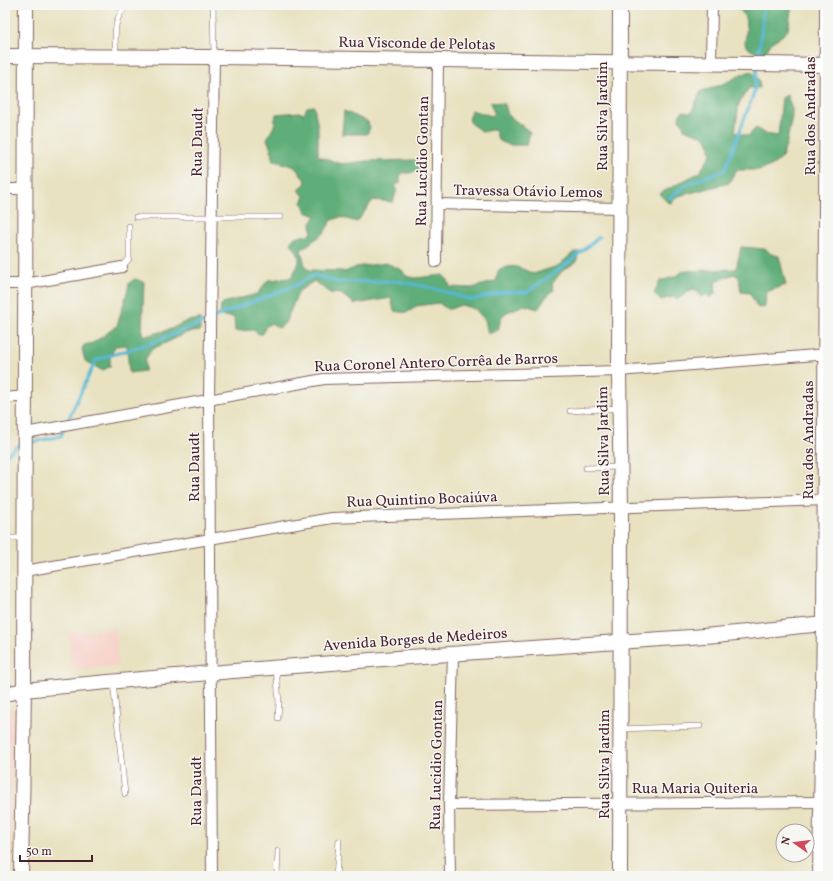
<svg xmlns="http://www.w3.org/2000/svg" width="833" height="881" font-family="Vollkorn,serif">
  <rect width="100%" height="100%" fill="#f6f6f2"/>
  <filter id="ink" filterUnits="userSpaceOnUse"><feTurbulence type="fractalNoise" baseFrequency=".025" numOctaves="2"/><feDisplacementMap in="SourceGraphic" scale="8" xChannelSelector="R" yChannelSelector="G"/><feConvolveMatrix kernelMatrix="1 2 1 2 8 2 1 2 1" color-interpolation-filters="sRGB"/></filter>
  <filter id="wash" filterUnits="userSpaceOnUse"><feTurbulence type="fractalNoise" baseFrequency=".012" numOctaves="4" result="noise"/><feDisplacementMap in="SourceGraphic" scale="16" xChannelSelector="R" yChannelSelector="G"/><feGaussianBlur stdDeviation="0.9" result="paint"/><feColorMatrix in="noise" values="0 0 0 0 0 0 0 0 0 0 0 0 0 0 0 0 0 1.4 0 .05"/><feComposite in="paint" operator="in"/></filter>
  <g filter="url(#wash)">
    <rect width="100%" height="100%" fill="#e9e2c1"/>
    <!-- built -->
    <g fill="#f7d1c8">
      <polygon points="116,628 118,666 71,670 69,633"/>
      <polygon points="13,707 10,876 5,876 5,709"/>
    </g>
    <!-- forest -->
    <g fill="#5ead78" stroke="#546652">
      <path d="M735,5H792L788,29L783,35L772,42L766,52C756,54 751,52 745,44C746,29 750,16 736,7Z"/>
      <path d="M751,71L759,80L760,88H749L739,103L735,132L748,136L756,128L765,134L778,136L782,98L787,95L792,109V116L786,146L781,159L771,166L759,170H736L729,183L678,196L671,203L667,202L659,194L700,172L711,154L709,142L704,136L684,129L683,124L679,119L680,114L683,111L691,113L701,91C719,88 734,77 751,71Z"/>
      <polygon points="490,102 505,104 508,115 530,132 527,145 508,145 498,140 495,129 483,132 471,124 469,119 471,110 492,116 494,113"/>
      <path d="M314,106L318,128V156L342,164L367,161L414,160L422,163L419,170L409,173H403L400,176V183L395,186L397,189L393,202L373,200L357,222L340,217L331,221L324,233L301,250L305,265L309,270L342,271L345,272L356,267L386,263L402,270L406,276L416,278L443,275L448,280L450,287L472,288L496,281L498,271C513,263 519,267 533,274L558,266L574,252H579L576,262L562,271L552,284L554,290L546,297L538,309L524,305L505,313L501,318L498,330L488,334L485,320L475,309L461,305L450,309H447L439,303L416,306C408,314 405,313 394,311L391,298L355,304L341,294L330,293L314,281L299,291L285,323L279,328L271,323L265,327L263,334H259L253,330L235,331L234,317L220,316L221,305L223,303L257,294L268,280L290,278C300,265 304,257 290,243L295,237L310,235L312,232L311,223L316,216L306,212L302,202L305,197L298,190L305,184L306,181L295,167L273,160L271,149L267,139L274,126L276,114L299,112L304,114L307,107Z"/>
      <polygon points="344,111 368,122 370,128 367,134 342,134"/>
      <polygon points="741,247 766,249 771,254 779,256 786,285 766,292 765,307 762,308 757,307 750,293 741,292 739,277 734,274 715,282 716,293 710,298 707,294 702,297 695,289 689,291 677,300 674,297 660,300 654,293 660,281 677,276 683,271 736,269"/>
      <polygon points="135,279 144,282 142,333 146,336 171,329 187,321 200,319 200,331 185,333 170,341 152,349 145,360 145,371 129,373 127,345 115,346 110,358 110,366 103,371 85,361 82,349 84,345 93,343 117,326 128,289 129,283"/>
    </g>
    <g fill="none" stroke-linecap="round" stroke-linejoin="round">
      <!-- stream -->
      <g stroke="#56b8d5" stroke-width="3">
        <polyline points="758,61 764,5"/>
        <polyline points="670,198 687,184 725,170 754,93 757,68"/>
        <polyline points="212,318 296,285 314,275 338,282 396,281 428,287 472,300 504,292 527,292 567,264 599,237"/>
        <polyline points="66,424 96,360 157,341 207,321"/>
        <polyline points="29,443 61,436 64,429"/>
        <polyline points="5,456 16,447 21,445"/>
      </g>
    </g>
  </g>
  <g filter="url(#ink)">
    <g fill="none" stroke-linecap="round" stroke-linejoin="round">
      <!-- lane casing -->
      <g stroke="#826360" stroke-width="6">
        <g id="lane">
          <polyline points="213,5 214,56"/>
          <path d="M116,55C115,38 112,15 129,5"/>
          <polyline points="136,217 281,217"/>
          <polyline points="122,267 129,259 129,226"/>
          <polyline points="570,411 619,408"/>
          <polyline points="586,468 619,467"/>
          <polyline points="5,538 24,538"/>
          <polyline points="276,669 279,702 278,718"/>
          <polyline points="113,682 125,794"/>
          <polyline points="621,729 700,726"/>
          <polyline points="277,876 278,851"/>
          <polyline points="336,876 339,841"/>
        </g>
      </g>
      <!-- street casing -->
      <g stroke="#826360" stroke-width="12">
        <g id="street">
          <polyline points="711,63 712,5"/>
          <polyline points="5,189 25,189"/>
          <polyline points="437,204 619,208"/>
          <polyline points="436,262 438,60"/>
          <polyline points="5,284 25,284 122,267"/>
          <polyline points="5,398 25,396"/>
          <polyline points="25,433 324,379 619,371 828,354"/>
          <polyline points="24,571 332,518 825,500"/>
          <polyline points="449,805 821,802"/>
          <polyline points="212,876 209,400 214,57"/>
          <polyline points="450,876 449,805 453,654"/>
        </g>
      </g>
      <!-- secondary casing -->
      <g stroke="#826360" stroke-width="16">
        <g id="secondary">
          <polyline points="620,5 619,371 621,507 620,876"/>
          <polyline points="5,56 214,57 828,65"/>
          <path d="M5,694L24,690C246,668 468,652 691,637C737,634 782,627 828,624"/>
          <polyline points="21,876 24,690 26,5"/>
          <polyline points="820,876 824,624 827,5"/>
        </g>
      </g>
      <!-- lane -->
      <use href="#lane" stroke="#fff" stroke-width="5"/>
      <!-- street -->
      <use href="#street" stroke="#fff" stroke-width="10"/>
      <!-- secondary -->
      <use href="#secondary" stroke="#fff" stroke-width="14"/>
    </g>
  </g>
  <g text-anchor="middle" stroke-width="3" stroke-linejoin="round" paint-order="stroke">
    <!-- street labels -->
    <g font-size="15" fill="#4a1f2b" stroke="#f6f6f2">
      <text transform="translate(417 43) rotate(1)" y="5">Rua Visconde de Pelotas</text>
      <text transform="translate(602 116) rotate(-90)" y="5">Rua Silva Jardim</text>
      <text transform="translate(810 116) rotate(-90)" y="5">Rua dos Andradas</text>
      <text transform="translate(197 142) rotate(-89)" y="5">Rua Daudt</text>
      <text transform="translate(422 161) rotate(-89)" y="5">Rua Lucidio Gontan</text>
      <text transform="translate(528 191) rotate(1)" y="5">Travessa Otávio Lemos</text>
      <text transform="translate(436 362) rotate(-2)" y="5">Rua Coronel Antero Corrêa de Barros</text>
      <text transform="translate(808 440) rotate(-90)" y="5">Rua dos Andradas</text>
      <text transform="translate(603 441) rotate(-91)" y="5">Rua Silva Jardim</text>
      <text transform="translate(194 467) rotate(-90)" y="5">Rua Daudt</text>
      <text transform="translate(422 499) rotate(-2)" y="5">Rua Quintino Bocaiúva</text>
      <text transform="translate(415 639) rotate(-4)" y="5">Avenida Borges de Medeiros</text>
      <text transform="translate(604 764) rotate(-90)" y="5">Rua Silva Jardim</text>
      <text transform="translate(436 765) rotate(-89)" y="5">Rua Lucidio Gontan</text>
      <text x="695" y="793">Rua Maria Quiteria</text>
      <text transform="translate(196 791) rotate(-90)" y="5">Rua Daudt</text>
    </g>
  </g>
  <!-- margin -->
  <rect width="833" height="881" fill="none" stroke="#f6f6f2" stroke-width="20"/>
  <!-- north arrow -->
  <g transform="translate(795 843) rotate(284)"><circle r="19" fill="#f6f6f2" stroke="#b1a0a2"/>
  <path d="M0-3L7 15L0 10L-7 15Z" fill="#d1495b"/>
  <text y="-6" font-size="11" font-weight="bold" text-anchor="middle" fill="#4a1f2b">N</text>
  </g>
  <!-- scale -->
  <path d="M20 855v6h72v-6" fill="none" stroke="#4a1f2b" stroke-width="2"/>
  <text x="26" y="855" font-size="12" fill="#4a1f2b" stroke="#f6f6f2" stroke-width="3" paint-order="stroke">50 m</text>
</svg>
